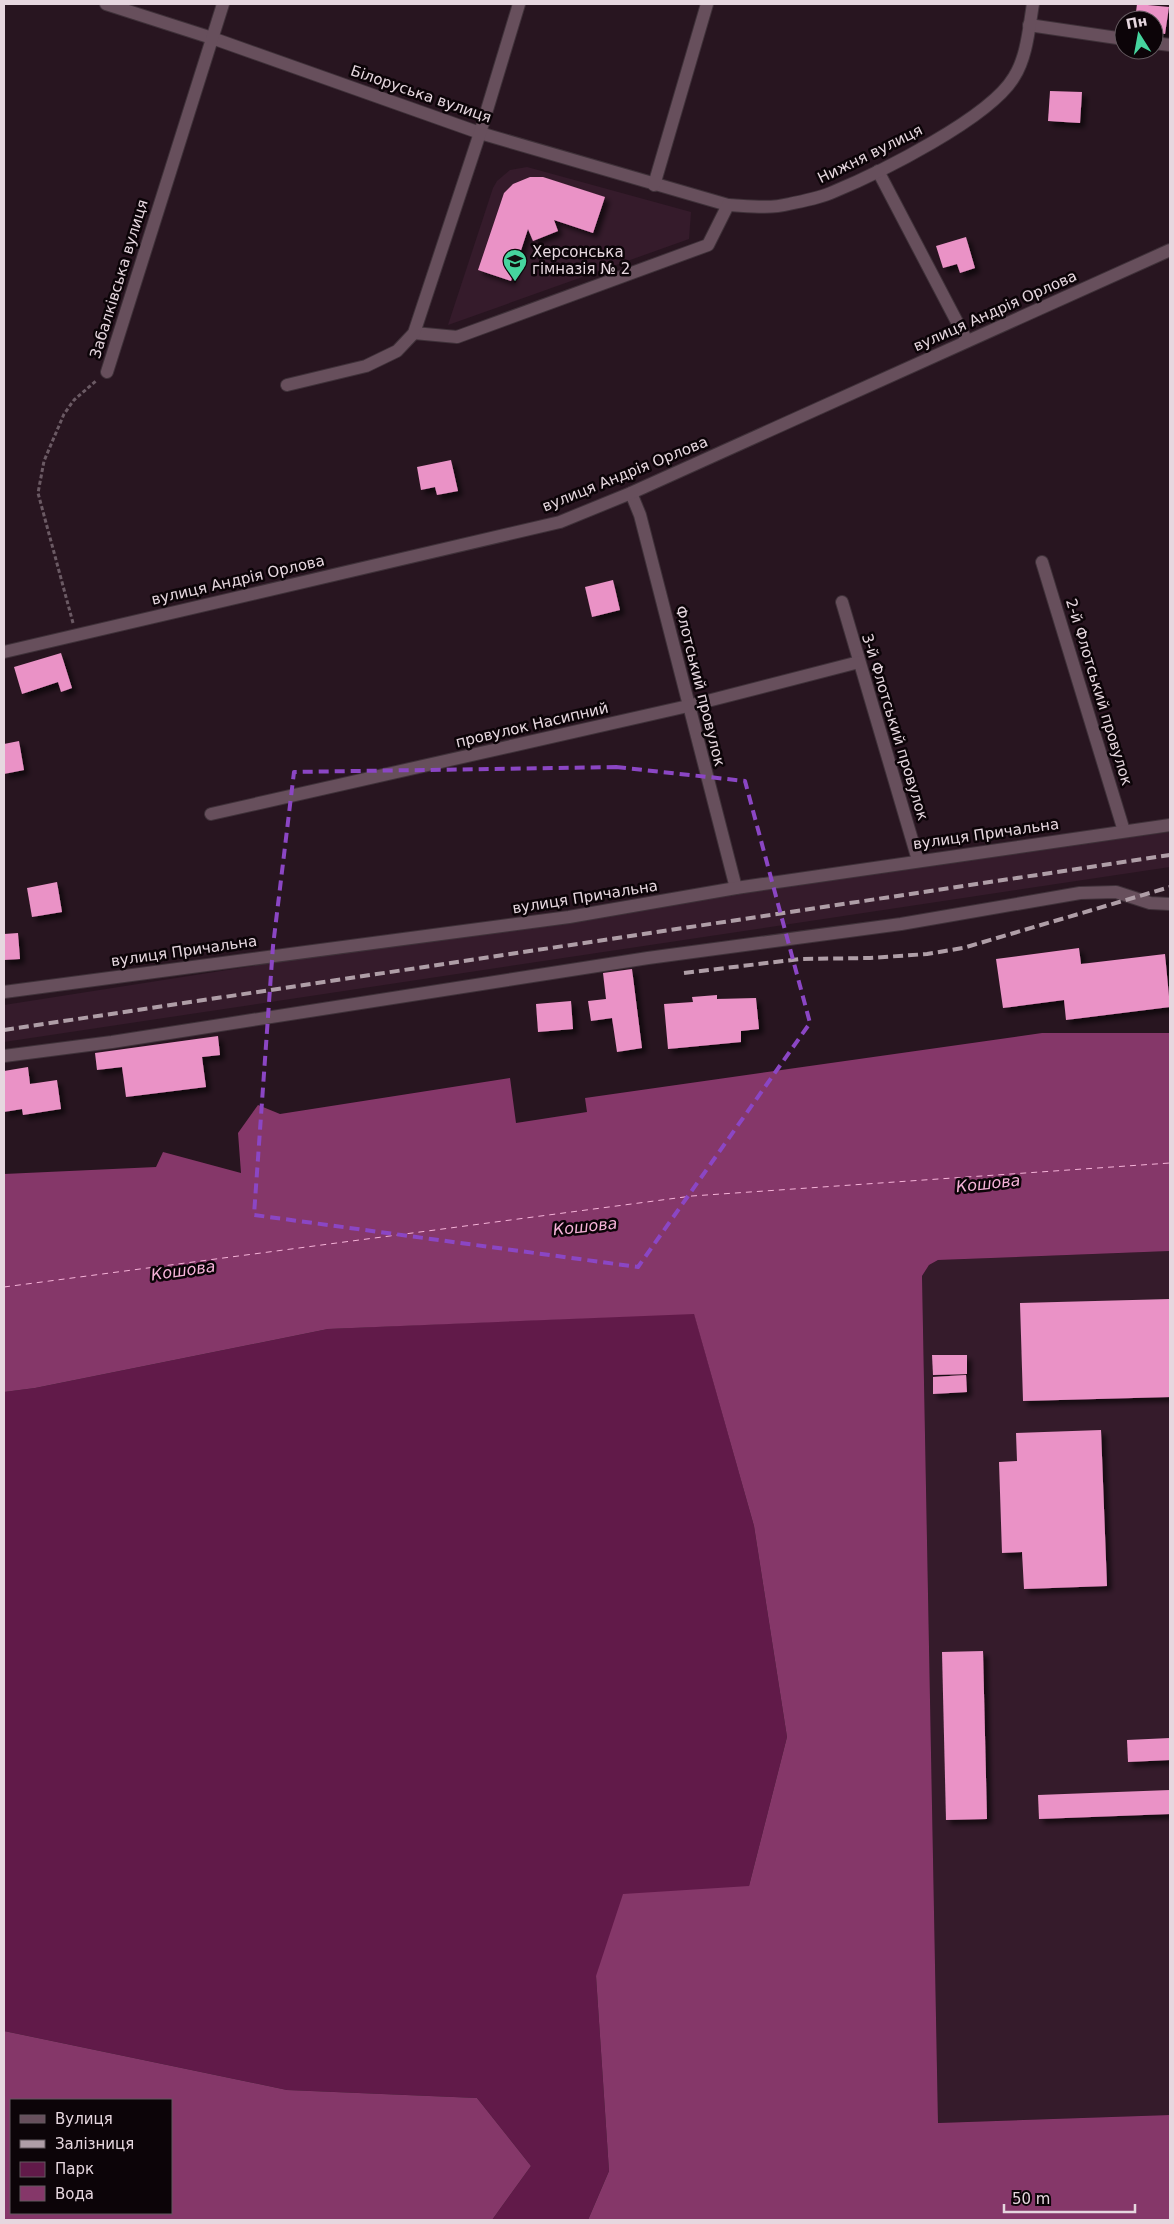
<svg xmlns="http://www.w3.org/2000/svg" width="1174" height="2224" font-family="'DejaVu Sans',sans-serif">
  <defs>
    <filter id="shadow"><feDropShadow dx="4.5" dy="4.5" stdDeviation="2.5" flood-color="#0009"/></filter>
  </defs>
  <rect width="100%" height="100%" fill="#281520"/>
  <!-- built -->
  <g fill="#351b2b">
    <polygon points="527,167 691,212 689,239 448,325 493,188 497,181 510,170"/>
    <polygon points="1170,832 1170,867 4,1042 4,1005 738,890"/>
    <polygon points="1170,1251 1170,2115 938,2123 922,1276 929,1265 938,1260"/>
  </g>
  <!-- green -->
  <polygon fill="#611a49" points="694,1313 754,1526 787,1737 749,1886 596,1976 609,2171 588,2220 492,2220 531,2166 477,2098 287,2090 4,2031 4,1392 35,1388 328,1329"/>
  <!-- water -->
  <g fill="#853769" fill-rule="evenodd">
    <polygon points="1042,1033 1170,1033 1170,1251 938,1260 929,1265 922,1276 938,2123 1170,2115 1170,2220 588,2220 609,2171 596,1976 623,1894 749,1886 787,1737 754,1526 694,1314 328,1329 35,1388 4,1392 4,1174 156,1167 163,1152 241,1173 238,1133 258,1105 280,1114 510,1078 516,1123 587,1112 585,1098"/>
    <path d="M4,2031L287,2090L477,2098L531,2166L492,2220H4ZM11,2100H171V2213H11Z"/>
  </g>
  <g fill="none" stroke-linecap="round" stroke-linejoin="round">
    <!-- ferry -->
    <polyline stroke="#f6b3d9" stroke-width="1" stroke-dasharray="6 5" stroke-linecap="butt" points="4,1287 692,1196 1170,1163"/>
  </g>
  <!-- building -->
  <g fill="#ea92c6" filter="url(#shadow)">
    <polygon points="1137,4 1169,7 1165,34 1154,32 1154,20 1135,20"/>
    <polygon points="1050,91 1082,92 1080,123 1048,121"/>
    <polygon points="530,177 543,177 605,197 593,233 554,220 558,231 533,241 528,229 511,281 478,270 504,193 513,184"/>
    <polygon points="966,237 975,268 960,273 957,264 943,268 936,246"/>
    <polygon points="451,460 458,491 437,495 435,487 421,490 417,467"/>
    <polygon points="613,580 620,610 592,617 585,587"/>
    <polygon points="61,653 72,688 61,692 58,682 22,694 14,667"/>
    <polygon points="19,741 24,770 4,774 4,744"/>
    <polygon points="57,882 62,912 32,917 27,888"/>
    <polygon points="18,933 20,959 4,960 4,934"/>
    <polygon points="1079,948 1081,964 1165,954 1170,1007 1066,1020 1064,1000 1003,1008 996,959"/>
    <polygon points="632,969 642,1048 617,1052 612,1018 591,1021 588,1001 606,999 603,973"/>
    <polygon points="717,995 717,999 756,998 759,1029 741,1031 741,1042 668,1049 664,1004 693,1002 692,997"/>
    <polygon points="571,1001 573,1029 538,1032 536,1004"/>
    <polygon points="218,1036 220,1055 202,1057 206,1087 126,1097 122,1067 97,1070 95,1053"/>
    <polygon points="28,1067 30,1084 57,1080 61,1109 23,1115 22,1109 4,1112 4,1071"/>
    <polygon points="1170,1299 1170,1397 1023,1401 1020,1303"/>
    <polygon points="932,1355 967,1355 967,1374 933,1375"/>
    <polygon points="966,1375 967,1392 933,1394 933,1377"/>
    <polygon points="1101,1430 1107,1586 1024,1589 1022,1552 1002,1553 999,1462 1017,1461 1016,1433"/>
    <polygon points="983,1651 987,1819 946,1820 942,1652"/>
    <polygon points="1170,1738 1170,1760 1128,1762 1127,1740"/>
    <polygon points="1170,1790 1170,1814 1039,1819 1038,1795"/>
  </g>
  <g fill="none" stroke-linecap="round" stroke-linejoin="round">
    <!-- minor casing -->
    <g stroke="#3f3139" stroke-width="14">
      <g id="minor">
        <polyline points="106,4 212,38 480,133 728,205"/>
        <polyline points="1029,25 1124,39"/>
        <polyline points="1154,43 1170,45"/>
        <polyline points="878,171 967,341"/>
        <polyline points="654,185 707,4"/>
        <path d="M414,333L457,337L708,245L728,205C748,206 769,209 789,204C803,201 820,198 833,192C879,173 990,118 1014,77C1027,57 1029,27 1033,4"/>
        <polyline points="107,372 223,4"/>
        <polyline points="287,385 366,366 397,351 414,333 480,133 519,4"/>
        <polyline points="631,493 640,515 736,888"/>
        <polyline points="1042,562 1124,831"/>
        <polyline points="842,602 918,860"/>
        <polyline points="4,652 560,522 631,493 1170,250"/>
        <polyline points="211,814 688,706 859,662"/>
        <polyline points="4,992 569,917 736,888 1170,825"/>
        <polyline points="4,1056 112,1042 648,958 901,924 1080,893 1116,892 1150,903 1170,904"/>
      </g>
    </g>
    <!-- path -->
    <polyline stroke="#6b5a64" stroke-width="3" stroke-dasharray="4 2.5" stroke-linecap="butt" points="73,623 38,493 44,461 64,414 74,400 97,380"/>
    <!-- minor -->
    <use href="#minor" stroke="#674f5c" stroke-width="12"/>
    <!-- rail -->
    <g stroke="#af9ea7" stroke-width="4" stroke-dasharray="10 5" stroke-linecap="butt">
      <polyline points="684,973 800,959 870,958 927,954 963,948 1170,887"/>
      <polyline points="4,1030 1170,855"/>
    </g>
  </g>
  <!-- marked area -->
  <path fill="none" stroke="#8b46c4" stroke-width="4" stroke-dasharray="10 6" stroke-linejoin="round" d="M616,767L745,781L810,1023L638,1267L254,1215L273,946L294,772Z"/>
  <!-- icons -->
  <defs>
    <g id="school-pin" transform="scale(1.25)"><path d="M0 17L-7.5 6A9.5 9.5 0 1 1 7.5 6Z" fill="#46d49e" stroke="#0c0408"/><path d="M0-5L7-2L0 1L-7-2ZM-4 1L0 2.5L4 1V4Q0 6-4 4Z" fill="#111"/></g>
  </defs>
  <g fill-rule="evenodd">
    <use href="#school-pin" x="515" y="261"/>
  </g>
  <g text-anchor="middle" stroke-width="5" stroke-linejoin="round" paint-order="stroke">
    <!-- street labels -->
    <g font-size="15" fill="#e6d7df" stroke="#0c0408">
      <text transform="translate(421 94) rotate(19)" y="5">Білоруська вулиця</text>
      <text transform="translate(870 154) rotate(-26)" y="5">Нижня вулиця</text>
      <text transform="translate(119 279) rotate(-73)" y="5">Забалківська вулиця</text>
      <text transform="translate(995 311) rotate(-24)" y="5">вулиця Андрія Орлова</text>
      <text transform="translate(625 474) rotate(-22)" y="5">вулиця Андрія Орлова</text>
      <text transform="translate(238 580) rotate(-13)" y="5">вулиця Андрія Орлова</text>
      <text transform="translate(700 686) rotate(76)" y="5">Флотський провулок</text>
      <text transform="translate(1099 692) rotate(73)" y="5">2-й Флотський провулок</text>
      <text transform="translate(532 725) rotate(-13)" y="5">провулок Насипний</text>
      <text transform="translate(895 727) rotate(73)" y="5">3-й Флотський провулок</text>
      <text transform="translate(986 834) rotate(-8)" y="5">вулиця Причальна</text>
      <text transform="translate(585 897) rotate(-9)" y="5">вулиця Причальна</text>
      <text transform="translate(184 951) rotate(-8)" y="5">вулиця Причальна</text>
    </g>
    <!-- poi labels -->
    <g font-size="15" fill="#e6d7df" stroke="#0c0408" text-anchor="start">
      <text x="532" y="257">Херсонська<tspan x="532" dy="17">гімназія № 2</tspan></text>
    </g>
    <!-- water labels -->
    <g font-size="16" font-style="italic" fill="#f6b3d9" stroke="#0c0408">
      <text transform="translate(988 1183) rotate(-6)" y="6">Кошова</text>
      <text transform="translate(585 1226) rotate(-6)" y="6">Кошова</text>
      <text transform="translate(183 1270) rotate(-8)" y="6">Кошова</text>
    </g>
  </g>
  <!-- border -->
  <rect width="1174" height="2224" fill="none" stroke="#e6d7df" stroke-width="10"/>
  <!-- legend -->
  <rect x="10" y="2099" width="162" height="115" fill="#0c0408" stroke="#63585e"/>
  <rect x="20" y="2115" width="25" height="8" fill="#674f5c" stroke="#63585e"/>
  <text x="55" y="2124" font-size="15" fill="#e6d7df">Вулиця</text>
  <rect x="20" y="2140" width="25" height="8" fill="#af9ea7" stroke="#63585e"/>
  <text x="55" y="2149" font-size="15" fill="#e6d7df">Залізниця</text>
  <rect x="20" y="2162" width="25" height="15" fill="#611a49" stroke="#63585e"/>
  <text x="55" y="2174" font-size="15" fill="#e6d7df">Парк</text>
  <rect x="20" y="2186" width="25" height="15" fill="#853769" stroke="#63585e"/>
  <text x="55" y="2199" font-size="15" fill="#e6d7df">Вода</text>
  <!-- north arrow -->
  <g transform="translate(1139 35) rotate(349)"><circle r="24" fill="#0c0408" stroke="#63585e"/>
  <path d="M0-4L9 19L0 12L-9 19Z" fill="#46d49e"/>
  <text y="-8" font-size="14" font-weight="bold" text-anchor="middle" fill="#e6d7df">Пн</text>
  </g>
  <!-- scale -->
  <path d="M1004 2204v8h131v-8" fill="none" stroke="#e6d7df" stroke-width="2.5"/>
  <text x="1012" y="2204" font-size="15" fill="#e6d7df" stroke="#0c0408" stroke-width="4" paint-order="stroke">50 m</text>
</svg>
